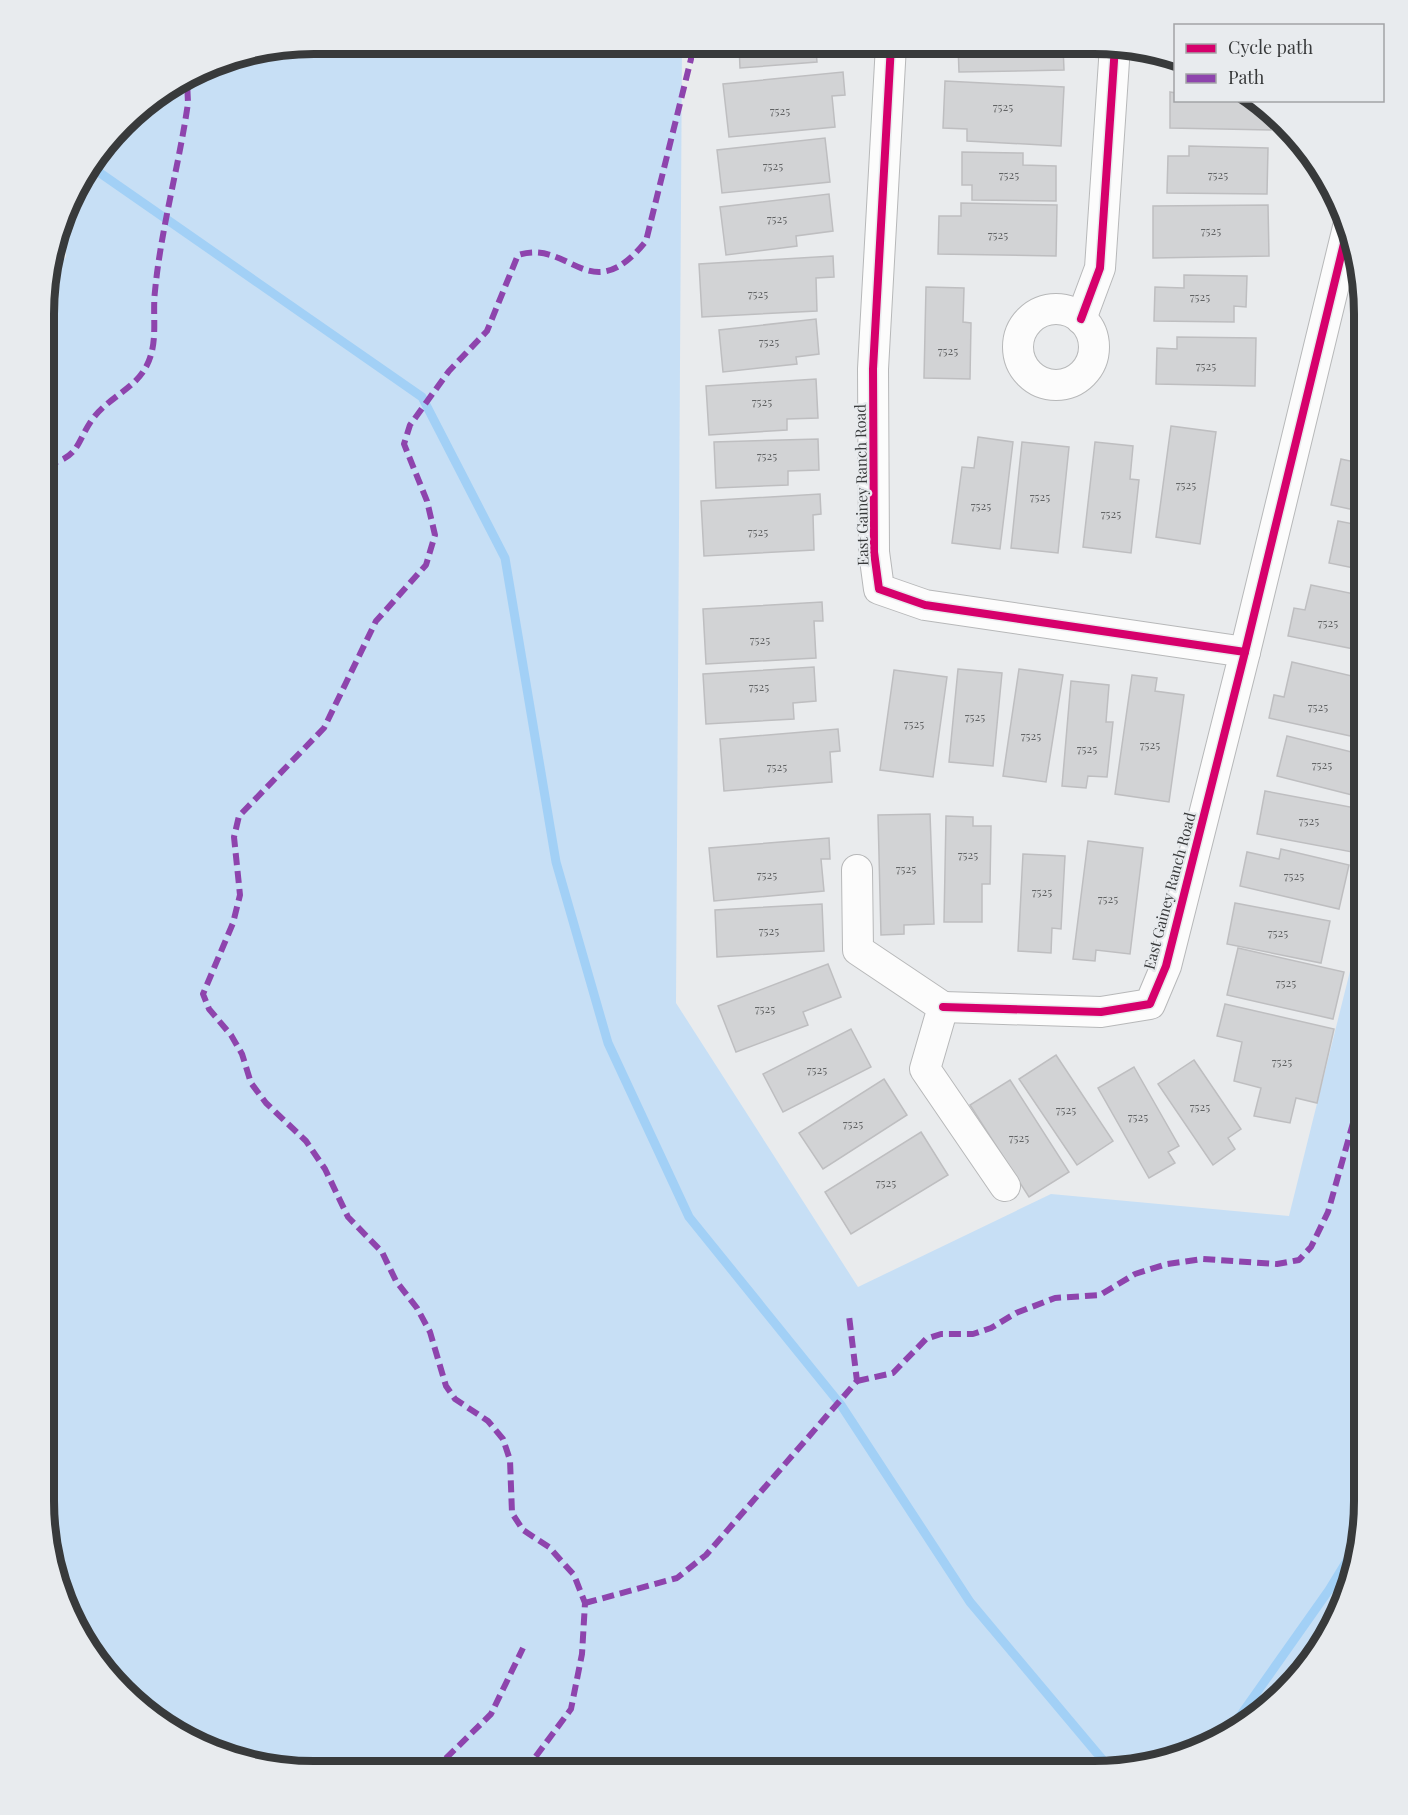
<svg xmlns="http://www.w3.org/2000/svg" width="1408" height="1815" font-family="'Playfair Display',serif">
  <rect width="100%" height="100%" fill="#e9ebed"/>
  <!-- grass -->
  <polygon fill="#c7dff5" points="314,44 682,45 676,1003 858,1287 1051,1194 1289,1216 1364,915 1364,1518 1350,1588 1319,1651 1229,1735 1111,1771 296,1771 227,1757 164,1726 80,1636 53,1571 44,1501 46,278 66,257 66,220 80,179 136,110 227,58"/>
  <g fill="none" stroke-linecap="round" stroke-linejoin="round">
    <!-- stream -->
    <g stroke="#a2d0f6" stroke-width="9">
      <polyline points="90,166 422,397 505,558 556,862 608,1043 689,1217 841,1405 970,1602 1112,1771"/>
      <polyline points="1226,1736 1329,1590 1359,1541"/>
    </g>
  </g>
  <!-- building -->
  <g fill="#d2d3d5" stroke="#bebec0" stroke-width="1.5">
    <polygon points="739,45 838,45 838,49 816,51 817,62 740,68"/>
    <polygon points="958,45 1063,46 1064,70 959,72"/>
    <polygon points="843,72 845,95 832,96 835,127 729,137 723,84"/>
    <polygon points="945,81 1064,87 1061,146 967,141 967,129 943,128"/>
    <polygon points="1170,92 1176,93 1176,100 1255,100 1271,117 1271,130 1170,128"/>
    <polygon points="825,138 830,182 722,193 717,150"/>
    <polygon points="1189,146 1268,148 1267,194 1167,193 1168,156 1189,156"/>
    <polygon points="962,152 1023,153 1023,165 1056,166 1056,201 972,200 972,185 962,185"/>
    <polygon points="829,194 833,231 796,236 797,246 726,255 720,207"/>
    <polygon points="961,203 1057,205 1056,256 938,254 939,216 961,216"/>
    <polygon points="1268,205 1269,256 1153,258 1153,206"/>
    <polygon points="833,256 834,277 816,278 817,311 702,317 699,264"/>
    <polygon points="1184,275 1247,276 1246,307 1234,306 1234,322 1154,321 1155,287 1184,288"/>
    <polygon points="926,287 964,288 963,322 971,323 970,379 924,378"/>
    <polygon points="816,319 819,354 796,357 797,364 723,372 719,330"/>
    <polygon points="1177,337 1256,338 1255,386 1156,384 1157,348 1177,349"/>
    <polygon points="816,379 818,418 787,419 787,430 709,435 706,386"/>
    <polygon points="1358,411 1364,412 1364,454 1351,451"/>
    <polygon points="1171,426 1216,432 1200,544 1156,537"/>
    <polygon points="978,437 1013,442 1000,549 952,543 962,467 974,468"/>
    <polygon points="818,439 819,470 788,471 788,485 716,488 714,442"/>
    <polygon points="1022,442 1069,447 1058,553 1011,548"/>
    <polygon points="1095,442 1133,446 1130,479 1139,480 1131,553 1083,547"/>
    <polygon points="1341,459 1364,464 1364,512 1331,505"/>
    <polygon points="820,494 821,514 813,515 814,550 704,556 701,501"/>
    <polygon points="1338,521 1364,526 1364,570 1329,563"/>
    <polygon points="1311,585 1364,596 1364,651 1288,636 1294,608 1305,610"/>
    <polygon points="822,602 823,621 814,621 816,658 706,664 703,609"/>
    <polygon points="1292,662 1352,676 1351,682 1364,685 1364,739 1269,718 1274,695 1284,697"/>
    <polygon points="814,667 816,701 793,703 794,719 706,724 703,674"/>
    <polygon points="958,669 1002,673 993,766 949,762"/>
    <polygon points="1019,669 1063,675 1046,782 1003,776"/>
    <polygon points="894,670 947,677 933,777 880,770"/>
    <polygon points="1132,675 1157,678 1155,691 1184,695 1169,802 1115,794"/>
    <polygon points="1071,681 1109,685 1106,722 1113,722 1107,777 1088,776 1086,788 1062,786"/>
    <polygon points="838,729 840,751 830,752 832,782 724,791 720,739"/>
    <polygon points="1287,736 1364,755 1364,798 1277,776"/>
    <polygon points="1265,791 1361,809 1352,852 1257,834"/>
    <polygon points="930,814 934,924 904,925 904,934 881,935 878,815"/>
    <polygon points="946,816 973,817 973,826 991,826 990,884 982,884 982,922 944,922"/>
    <polygon points="829,838 830,859 821,859 824,891 714,901 709,848"/>
    <polygon points="1088,841 1143,848 1130,954 1096,950 1095,961 1073,959"/>
    <polygon points="1281,849 1349,865 1339,909 1240,886 1247,852 1279,859"/>
    <polygon points="1023,854 1065,856 1061,929 1052,928 1051,953 1018,951"/>
    <polygon points="1235,903 1330,921 1321,963 1227,944"/>
    <polygon points="822,904 824,951 717,957 715,910"/>
    <polygon points="1238,948 1344,972 1333,1019 1227,995"/>
    <polygon points="828,964 841,997 803,1012 808,1025 736,1052 718,1006"/>
    <polygon points="1225,1004 1334,1029 1317,1103 1296,1098 1290,1123 1254,1116 1261,1088 1234,1081 1242,1042 1217,1036"/>
    <polygon points="851,1029 871,1067 783,1112 763,1074"/>
    <polygon points="1056,1055 1113,1141 1077,1165 1019,1079"/>
    <polygon points="1194,1060 1241,1129 1228,1138 1235,1149 1213,1165 1158,1084"/>
    <polygon points="1134,1067 1179,1146 1168,1152 1175,1163 1149,1178 1098,1088"/>
    <polygon points="884,1079 907,1115 823,1169 799,1133"/>
    <polygon points="1010,1080 1069,1172 1029,1197 970,1105"/>
    <polygon points="921,1132 948,1175 851,1234 825,1192"/>
  </g>
  <g fill="none" stroke-linecap="round" stroke-linejoin="round">
    <!-- minor casing -->
    <g stroke="#b7b8b9" stroke-width="32">
      <g id="minor">
        <polyline points="891,45 873,369 874,552 879,589 925,605 1245,652 1166,966 1150,1004 1101,1012 943,1007"/>
        <circle cx="1056" cy="347" r="38"/>
        <polyline points="1081,319 1100,268 1115,46"/>
        <polyline points="1245,652 1348,227"/>
        <polyline points="857,870 858,950 943,1007 925,1069 1005,1186"/>
      </g>
    </g>
    <!-- minor -->
    <use href="#minor" stroke="#fcfcfc" stroke-width="30"/>
    <!-- quiet -->
    <g stroke="#8e44ad" stroke-width="6" stroke-dasharray="12 6" stroke-linecap="butt">
      <path d="M46,465C81,457 75,443 94,417C110,397 135,388 146,367C159,343 152,317 155,291C161,228 179,166 188,103L187,81"/>
      <polyline points="857,1381 893,1373 926,1339 941,1334 973,1334 991,1328 1016,1313 1055,1298 1100,1295 1135,1274 1167,1264 1203,1259 1277,1264 1299,1260 1311,1247 1328,1212 1364,1084"/>
      <polyline points="585,1603 677,1578 706,1555 857,1381 849,1316"/>
      <polyline points="433,1771 491,1714 523,1648"/>
      <path d="M525,1771L571,1709L582,1654L585,1603L574,1575L549,1547L523,1530L512,1513L510,1460L503,1439L488,1421L455,1399L446,1386L430,1332L417,1308L396,1281L382,1252L348,1217L325,1169L306,1141L266,1103L251,1083L242,1054L231,1035L209,1009L203,994L233,923L240,895L234,837L239,816L324,728L376,621L426,565L435,535L427,501L404,444L410,425L449,371L487,331L518,255C570,238 590,311 646,241L691,59V45"/>
    </g>
    <!-- cycleway casing -->
    <g stroke="#e8ebee" stroke-width="11">
      <g id="cycleway">
        <polyline points="891,45 873,369 874,552 879,589 925,605 1245,652 1166,966 1150,1004 1101,1012 943,1007"/>
        <polyline points="1081,319 1100,268 1115,46"/>
        <polyline points="1245,652 1348,227"/>
      </g>
    </g>
    <!-- cycleway -->
    <use href="#cycleway" stroke="#d6006c" stroke-width="8"/>
  </g>
  <g text-anchor="middle" stroke-width="4.5" stroke-linejoin="round" paint-order="stroke">
    <!-- number labels -->
    <g font-size="12" fill="#606263">
      <text x="1003" y="111">7525</text>
      <text x="780" y="115">7525</text>
      <text x="773" y="170">7525</text>
      <text x="1009" y="179">7525</text>
      <text x="1218" y="179">7525</text>
      <text x="777" y="223">7525</text>
      <text x="1211" y="235">7525</text>
      <text x="998" y="239">7525</text>
      <text x="758" y="298">7525</text>
      <text x="1200" y="301">7525</text>
      <text x="769" y="346">7525</text>
      <text x="948" y="355">7525</text>
      <text x="1206" y="370">7525</text>
      <text x="762" y="406">7525</text>
      <text x="767" y="460">7525</text>
      <text x="1186" y="489">7525</text>
      <text x="1040" y="501">7525</text>
      <text x="981" y="510">7525</text>
      <text x="1111" y="518">7525</text>
      <text x="758" y="536">7525</text>
      <text x="1328" y="627">7525</text>
      <text x="760" y="644">7525</text>
      <text x="759" y="691">7525</text>
      <text x="1318" y="711">7525</text>
      <text x="975" y="721">7525</text>
      <text x="914" y="728">7525</text>
      <text x="1031" y="740">7525</text>
      <text x="1150" y="749">7525</text>
      <text x="1087" y="753">7525</text>
      <text x="1322" y="769">7525</text>
      <text x="777" y="771">7525</text>
      <text x="1309" y="825">7525</text>
      <text x="968" y="859">7525</text>
      <text x="906" y="873">7525</text>
      <text x="767" y="879">7525</text>
      <text x="1294" y="880">7525</text>
      <text x="1042" y="896">7525</text>
      <text x="1108" y="903">7525</text>
      <text x="769" y="935">7525</text>
      <text x="1278" y="937">7525</text>
      <text x="1286" y="987">7525</text>
      <text x="765" y="1013">7525</text>
      <text x="1282" y="1066">7525</text>
      <text x="817" y="1074">7525</text>
      <text x="1200" y="1111">7525</text>
      <text x="1066" y="1114">7525</text>
      <text x="1138" y="1121">7525</text>
      <text x="853" y="1128">7525</text>
      <text x="1019" y="1142">7525</text>
      <text x="886" y="1187">7525</text>
    </g>
    <!-- street labels -->
    <g font-size="15" fill="#383a3b" stroke="#e8ebee">
      <text transform="translate(862 485) rotate(-91)" y="5">East Gainey Ranch Road</text>
      <text transform="translate(1170 891) rotate(-75)" y="5">East Gainey Ranch Road</text>
    </g>
  </g>
  <!-- crop -->
  <path d="M0 0H1408V1815H0ZM314 54H1094A260 260 0 0 1 1354 314V1501A260 260 0 0 1 1094 1761H314A260 260 0 0 1 54 1501V314A260 260 0 0 1 314 54Z" fill="#e8ebee" fill-rule="evenodd"/>
  <path fill="none" stroke="#383a3b" stroke-width="8" d="M314 54H1094A260 260 0 0 1 1354 314V1501A260 260 0 0 1 1094 1761H314A260 260 0 0 1 54 1501V314A260 260 0 0 1 314 54Z"/>
  <!-- legend -->
  <rect x="1174" y="24" width="210" height="78" fill="#e8ebee" stroke="#a2a4a6" stroke-width="1.5"/>
  <rect x="1186" y="44" width="30" height="9" fill="#d6006c" stroke="#a2a4a6" stroke-width="1.5"/>
  <text x="1228" y="54" font-size="18" fill="#383a3b">Cycle path</text>
  <rect x="1186" y="74" width="30" height="9" fill="#8e44ad" stroke="#a2a4a6" stroke-width="1.5"/>
  <text x="1228" y="84" font-size="18" fill="#383a3b">Path</text>
</svg>
